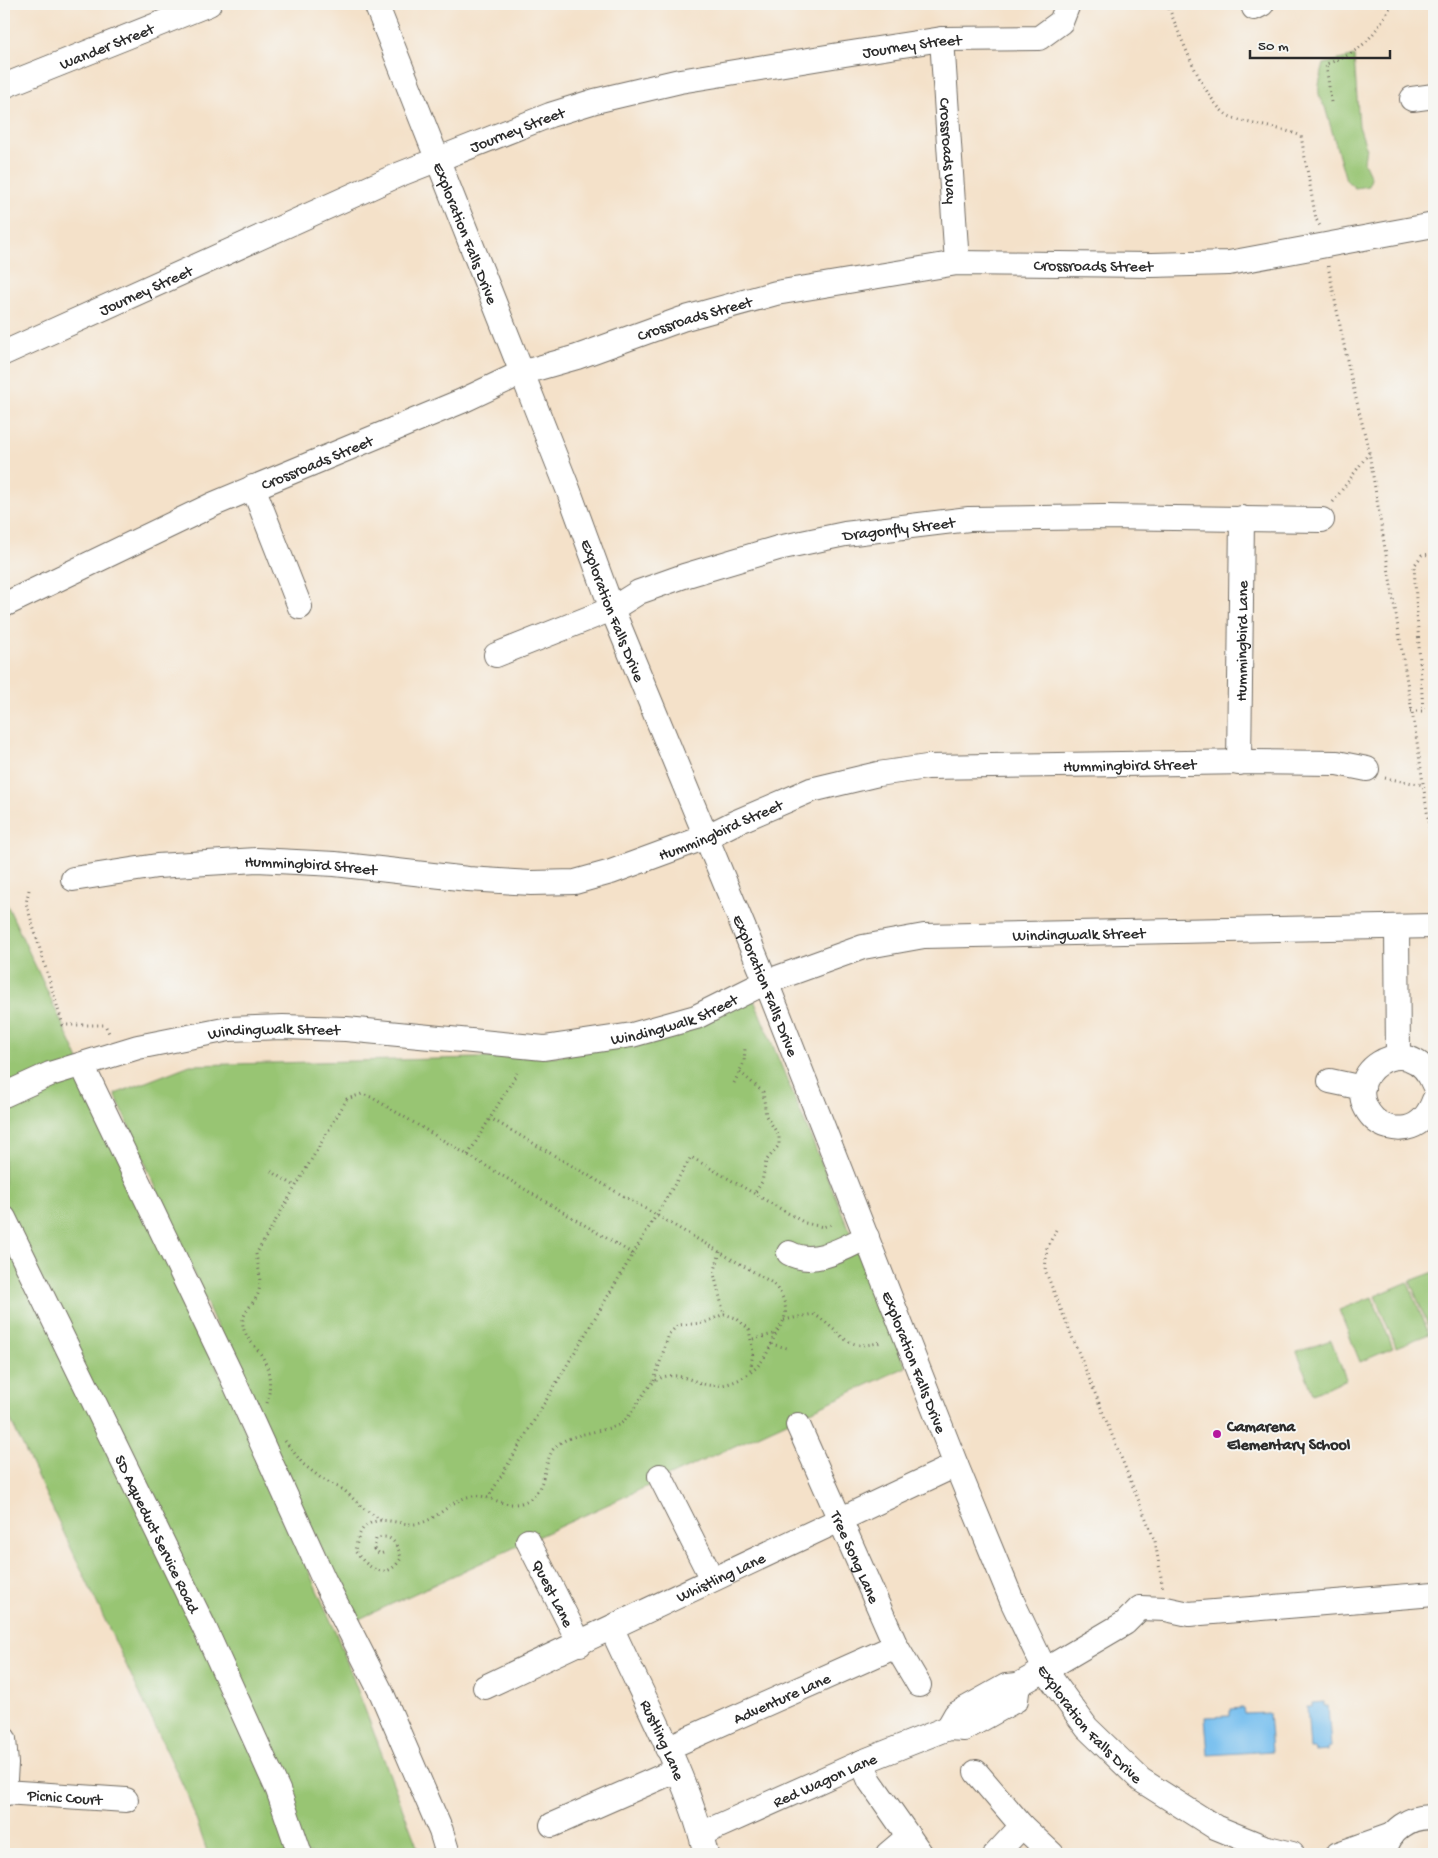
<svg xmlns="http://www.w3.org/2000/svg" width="1438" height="1858" font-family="'Gochi Hand',sans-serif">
  <rect width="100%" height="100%" fill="#f6f6f2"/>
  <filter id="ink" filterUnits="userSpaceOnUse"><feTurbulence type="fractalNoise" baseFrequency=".02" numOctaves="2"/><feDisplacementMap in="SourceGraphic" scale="10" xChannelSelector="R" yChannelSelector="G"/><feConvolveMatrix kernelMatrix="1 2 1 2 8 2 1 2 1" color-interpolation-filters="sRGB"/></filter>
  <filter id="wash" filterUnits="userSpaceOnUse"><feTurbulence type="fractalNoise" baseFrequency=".0096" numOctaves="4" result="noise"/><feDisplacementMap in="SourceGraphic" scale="20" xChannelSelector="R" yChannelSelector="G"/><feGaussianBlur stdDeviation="1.12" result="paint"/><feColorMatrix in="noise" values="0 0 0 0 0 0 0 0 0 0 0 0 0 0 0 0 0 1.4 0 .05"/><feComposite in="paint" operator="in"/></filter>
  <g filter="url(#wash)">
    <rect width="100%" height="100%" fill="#f4e1c9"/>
    <!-- green -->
    <g fill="#98c573" stroke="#62784f">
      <path d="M1354,56L1359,126L1366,147L1364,162L1371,177L1369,186L1355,188L1346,180L1325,107C1314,93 1320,81 1324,64Z"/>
      <polygon points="4,898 73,1047 334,1628 420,1854 208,1854 187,1794 4,1406"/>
      <polygon points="754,1000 906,1367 357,1620 263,1432 115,1094 190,1065 560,1056"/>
      <polygon points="1434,1272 1434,1332 1431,1333 1410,1281"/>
      <polygon points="1408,1282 1429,1334 1396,1347 1375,1296"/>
      <polygon points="1372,1297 1393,1348 1360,1362 1339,1310"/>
      <polygon points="1331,1340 1346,1379 1313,1394 1297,1352"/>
    </g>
    <!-- water -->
    <g fill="#77bfef" stroke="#51758d">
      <polygon points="1324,1702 1324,1706 1328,1706 1331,1747 1327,1748 1327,1751 1316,1752 1315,1749 1310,1749 1307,1707 1312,1707 1312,1703"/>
      <polygon points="1243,1708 1244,1714 1269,1713 1272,1751 1208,1755 1205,1717 1230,1716 1230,1709"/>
    </g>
  </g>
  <g filter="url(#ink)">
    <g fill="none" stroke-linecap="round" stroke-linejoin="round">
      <!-- minor casing -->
      <g stroke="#716b62" stroke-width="26">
        <g id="minor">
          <path id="s1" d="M376,4L568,489L612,609L766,982L956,1465L1013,1603L1045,1670L1087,1728L1141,1780L1215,1827L1264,1847L1292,1854"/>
          <polyline points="1254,8 1262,4"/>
          <path id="s2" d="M942,39L957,263"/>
          <path id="s3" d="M4,86L209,4"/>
          <polyline points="1412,99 1434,96"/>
          <path id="s4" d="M4,353L398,175L550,115L595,101L680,81L845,54L942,39L1039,38L1061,22L1068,4"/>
          <polyline points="253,487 300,607"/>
          <path id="s5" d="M4,605L214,504L462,401L521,373L577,357L682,319L776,293L957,263L1152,265L1229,263L1434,225"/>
          <path id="s6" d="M496,655L612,609L639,592L684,576L778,548L845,534L969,519L1104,517L1322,520"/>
          <path id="s7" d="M1239,763L1242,518"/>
          <path id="s8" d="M73,879L157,866L257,860L335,864L468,879L531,883L575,882L611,872L706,837L734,823L811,790L878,774L927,767L1249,762L1337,763L1367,769"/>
          <polyline points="1397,927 1398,1057"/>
          <polyline points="82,1065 231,1375 324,1580 382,1694 441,1831 448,1854"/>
          <polyline points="1330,1081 1363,1088"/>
          <path d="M1434,1085C1410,1024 1333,1076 1374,1119C1382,1127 1395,1130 1406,1128C1421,1125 1429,1114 1434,1100"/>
          <path id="s9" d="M4,1095L50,1074L138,1047L229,1029L283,1027L346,1029L544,1048L632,1035L696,1017L766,982L863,947L924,936L1434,926"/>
          <path id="s10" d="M4,1218L204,1627L278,1790L300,1854"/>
          <path d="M789,1253C814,1267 844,1248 867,1237"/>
          <path id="s11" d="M798,1425L896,1646L919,1685"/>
          <polyline points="660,1476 712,1579"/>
          <path id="s12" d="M528,1541L580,1644"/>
          <path id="s13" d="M612,1629C645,1702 687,1775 706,1854"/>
          <path id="s14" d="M485,1687L956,1465"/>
          <polyline points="948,1728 956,1714 1006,1686 1018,1685 1045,1670 1125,1623 1140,1608 1166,1609 1189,1614 1434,1594"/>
          <polyline points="4,1739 6,1764 4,1794"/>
          <path id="s15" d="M667,1748L896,1646"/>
          <polyline points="862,1762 870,1781 921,1854"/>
          <polyline points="976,1772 1022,1826 1052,1854"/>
          <path id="s16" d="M4,1792L126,1800"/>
          <polyline points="552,1825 677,1770"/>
          <path id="s17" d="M701,1834L862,1762L948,1728L964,1729L1016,1700L1018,1685"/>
          <polyline points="888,1854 908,1837"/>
          <polyline points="996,1854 1022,1826"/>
          <polyline points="1338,1854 1392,1835"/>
          <path d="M1384,1854C1388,1831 1411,1814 1434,1818"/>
        </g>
      </g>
      <!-- path -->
      <g stroke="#716b62" stroke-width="3" stroke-dasharray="1 4" stroke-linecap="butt">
        <path d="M1167,4C1179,31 1205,106 1231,117C1252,126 1278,126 1301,136L1316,219L1320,226"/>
        <path d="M1331,102L1326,64C1362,53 1374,36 1392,4"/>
        <polyline points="1328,266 1348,365 1369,452 1418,748 1434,860"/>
        <polyline points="1333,502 1369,453"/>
        <polyline points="1411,711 1423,711 1414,566 1422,555 1434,554"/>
        <polyline points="1385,778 1424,785"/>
        <polyline points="29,890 26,903 63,1025 105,1025 110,1035"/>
        <polyline points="740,1072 763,1092 766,1116 779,1136 779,1145 766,1161 762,1182 754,1194"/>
        <polyline points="734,1083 744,1062 745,1048"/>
        <polyline points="468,1155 517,1073"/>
        <polyline points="271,1171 295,1186"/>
        <polyline points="1056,1230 1047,1248 1045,1270 1155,1541 1163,1589"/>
        <polyline points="720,1252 714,1274 724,1314"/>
        <polyline points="633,1254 691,1157 805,1223 823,1227 834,1223"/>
        <path d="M784,1320L813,1314C842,1330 843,1353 881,1342"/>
        <polyline points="753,1339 774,1334"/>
        <polyline points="771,1344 787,1348"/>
        <polyline points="654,1381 669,1334 678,1325 704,1323 724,1314 736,1318 749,1329 753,1352 750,1373"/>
        <path d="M267,1403C271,1389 271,1372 263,1358C257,1346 246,1341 243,1326C241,1313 252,1306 257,1296C263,1285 258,1265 256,1254L347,1099L362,1094L371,1097L633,1254L488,1498"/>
        <polyline points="285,1441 303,1464 322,1479 344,1490 363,1508 381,1520"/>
        <path d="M383,1553L380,1554L374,1549L376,1539C391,1532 398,1545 401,1558C387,1582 368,1569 355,1551C357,1542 359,1530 367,1525C382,1515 399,1525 415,1524C437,1522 451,1498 473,1496C489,1494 503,1508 521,1503C546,1496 542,1469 552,1451C563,1433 601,1433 618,1425C632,1419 641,1392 654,1382C672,1368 690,1381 708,1385C727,1388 750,1377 761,1362C770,1351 773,1337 781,1325C791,1310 783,1293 771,1282L490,1118"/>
      </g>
      <!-- minor -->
      <use href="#minor" stroke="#fff" stroke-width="24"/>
    </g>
  </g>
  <!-- markers -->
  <circle fill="#b5179e" stroke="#f6f6f2" stroke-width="2" cx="1217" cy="1434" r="5"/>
  <g text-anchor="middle" stroke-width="4" stroke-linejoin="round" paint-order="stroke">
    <!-- street labels -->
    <g font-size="16" fill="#2b2b2b" stroke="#f6f6f2">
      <text dy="6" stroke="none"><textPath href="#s3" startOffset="110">Wander Street</textPath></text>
      <text dy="6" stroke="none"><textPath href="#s4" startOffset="965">Journey Street</textPath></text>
      <text dy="6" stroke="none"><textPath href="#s4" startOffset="560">Journey Street</textPath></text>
      <text dy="6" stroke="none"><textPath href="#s2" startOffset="112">Crossroads Way</textPath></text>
      <text dy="6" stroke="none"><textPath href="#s1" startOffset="246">Exploration Falls Drive</textPath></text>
      <text dy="6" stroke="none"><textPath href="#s5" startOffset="1154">Crossroads Street</textPath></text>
      <text dy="6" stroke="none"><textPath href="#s4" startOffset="155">Journey Street</textPath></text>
      <text dy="6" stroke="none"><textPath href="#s5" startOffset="749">Crossroads Street</textPath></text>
      <text dy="6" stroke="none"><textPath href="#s5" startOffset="344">Crossroads Street</textPath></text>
      <text dy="6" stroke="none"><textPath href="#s6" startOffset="425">Dragonfly Street</textPath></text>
      <text dy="6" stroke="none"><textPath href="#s1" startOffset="651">Exploration Falls Drive</textPath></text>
      <text dy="6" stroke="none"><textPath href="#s7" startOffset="122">Hummingbird Lane</textPath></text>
      <text dy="6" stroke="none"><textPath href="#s8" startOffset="1079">Hummingbird Street</textPath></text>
      <text dy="6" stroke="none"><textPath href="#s8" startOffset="659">Hummingbird Street</textPath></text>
      <text dy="6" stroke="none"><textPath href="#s8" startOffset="239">Hummingbird Street</textPath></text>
      <text dy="6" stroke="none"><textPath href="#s9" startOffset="1105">Windingwalk Street</textPath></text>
      <text dy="6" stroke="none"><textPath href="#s1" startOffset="1056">Exploration Falls Drive</textPath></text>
      <text dy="6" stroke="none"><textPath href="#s9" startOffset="685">Windingwalk Street</textPath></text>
      <text dy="6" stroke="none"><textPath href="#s9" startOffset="280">Windingwalk Street</textPath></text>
      <text dy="6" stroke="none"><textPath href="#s1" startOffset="1461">Exploration Falls Drive</textPath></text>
      <text dy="6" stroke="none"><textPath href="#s10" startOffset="351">SD Aqueduct Service Road</textPath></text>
      <text dy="6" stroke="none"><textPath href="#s11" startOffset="144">Tree Song Lane</textPath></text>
      <text dy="6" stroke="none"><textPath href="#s14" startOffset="260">Whistling Lane</textPath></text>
      <text dy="6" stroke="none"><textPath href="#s12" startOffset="58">Quest Lane</textPath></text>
      <text dy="6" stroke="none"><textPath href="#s15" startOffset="125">Adventure Lane</textPath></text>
      <text dy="6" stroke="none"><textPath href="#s1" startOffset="1866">Exploration Falls Drive</textPath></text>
      <text dy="6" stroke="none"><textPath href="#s13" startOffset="122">Rustling Lane</textPath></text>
      <text dy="6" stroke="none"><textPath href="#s17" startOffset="135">Red Wagon Lane</textPath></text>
      <text dy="6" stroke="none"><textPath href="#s16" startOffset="61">Picnic Court</textPath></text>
    </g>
    <!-- poi labels -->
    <g font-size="16" font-weight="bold" fill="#2b2b2b" stroke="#f6f6f2" text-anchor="start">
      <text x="1227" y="1431">Camarena<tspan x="1227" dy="18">Elementary School</tspan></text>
    </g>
  </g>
  <!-- margin -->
  <rect width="1438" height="1858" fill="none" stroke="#f6f6f2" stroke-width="20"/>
  <!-- scale -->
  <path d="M1250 50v8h140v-8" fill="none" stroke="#2b2b2b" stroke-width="2.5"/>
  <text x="1258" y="50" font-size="15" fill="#2b2b2b" stroke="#f6f6f2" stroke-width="4" paint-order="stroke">50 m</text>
</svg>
